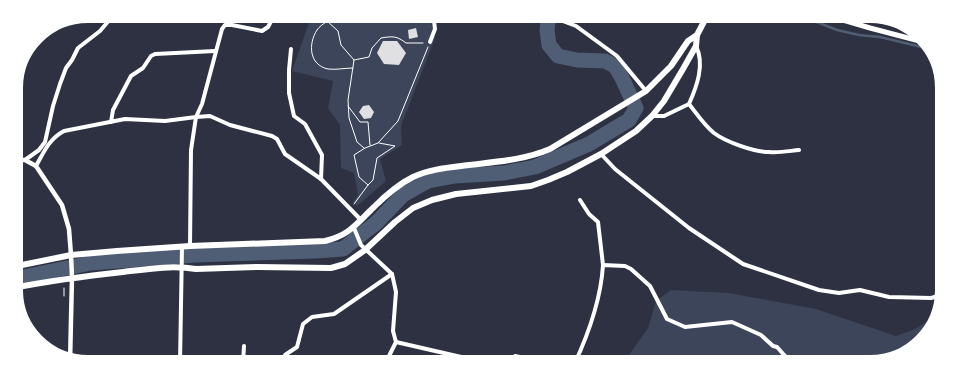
<svg xmlns="http://www.w3.org/2000/svg" width="958" height="378" font-family="'PT Sans Narrow',sans-serif">
  <rect width="100%" height="100%" fill="#2d3142"/>
  <!-- green -->
  <g fill="#3c4559">
    <polygon points="310,12 429,13 435,38 401,126 402,145 380,159 386,181 357,206 353,202 358,195 354,173 341,168 340,125 328,108 333,81 292,71 311,17"/>
    <polygon points="671,290 729,293 816,309 896,336 915,329 943,311 943,315 917,351 875,367 622,365 648,328 656,301"/>
  </g>
  <g fill="none" stroke-linecap="round" stroke-linejoin="round">
    <!-- stream -->
    <polyline stroke="#4f5d75" stroke-width="2.5" points="799,15 837,30 859,35 880,37 934,50"/>
    <!-- river -->
    <polyline stroke="#4f5d75" stroke-width="15" points="13,279 91,263 195,255 316,251 343,249 376,223 403,195 428,181 455,176 504,173 535,167 589,144 629,120 636,108 622,78 615,66 605,61 577,60 558,56 549,45 547,30 549,14"/>
  </g>
  <!-- building -->
  <g fill="#e0e0e3">
    <polygon points="416,28 418,37 409,39 408,30"/>
    <polygon points="383,41 397,41 406,53 399,65 384,64 377,53"/>
    <polygon points="369,105 374,112 371,118 364,119 359,112 363,106"/>
  </g>
  <g fill="none" stroke-linecap="round" stroke-linejoin="round">
    <!-- path -->
    <g stroke="#fff" stroke-width="1">
      <polyline points="325,12 327,21 338,31 341,45 354,60 348,100 349,118 357,142 364,148"/>
      <path d="M326,22C323,24 319,27 317,30C308,44 309,65 328,69C336,70 345,68 353,68"/>
      <path d="M354,60L369,57L372,48L381,38C393,36 397,36 406,43H423"/>
      <polyline points="348,106 360,122 368,122 370,145"/>
      <polyline points="368,185 359,177 354,155 365,148 378,143 398,121 428,47"/>
      <polyline points="354,204 368,185 373,180 377,158 395,146 379,143"/>
      <polyline points="64,288 64,296"/>
    </g>
    <!-- minor -->
    <g stroke="#fff" stroke-width="4">
      <polyline points="534,14 560,20 576,26 617,56 646,91"/>
      <polyline points="430,42 435,29 433,13"/>
      <polyline points="291,49 289,70 289,93 294,116 305,124 322,155 321,179"/>
      <path d="M689,104C697,114 704,125 714,133C726,142 754,152 769,152C779,153 789,151 799,150"/>
      <path d="M652,116H664L689,104C697,86 705,64 696,46"/>
      <polyline points="111,122 113,110 131,76 143,68 151,56 155,54 215,51"/>
      <polyline points="601,154 615,169 689,228 743,264 819,290 839,293 860,290 889,297 931,298 938,296 943,292"/>
      <polyline points="25,160 39,150 45,142 53,106 60,84 66,68 72,60 78,48 100,31 117,11"/>
      <path d="M36,166C44,152 49,139 64,131L125,119L165,121L196,117L210,116L230,125L272,136L277,139L285,154L321,179L361,220"/>
      <polyline points="580,200 589,214 598,222 603,265"/>
      <polyline points="354,228 361,245 392,274 396,292 393,331 396,342 385,364"/>
      <polyline points="190,246 191,150 196,117 202,104 222,29 225,25 232,25 262,31 268,27 276,12"/>
      <polyline points="396,342 496,365"/>
      <polyline points="180,363 182,247"/>
      <polyline points="243,363 244,346"/>
      <polyline points="281,364 285,355 297,347 303,324 312,317 334,314 392,274"/>
      <polyline points="509,365 515,356 558,365"/>
      <path d="M572,365H574C588,335 601,298 603,265L625,266L631,269L650,286L667,319L685,327L732,322L761,335L773,346L777,347L785,356L795,361L811,362L823,366"/>
    </g>
    <!-- tertiary -->
    <polyline stroke="#fff" stroke-width="4.5" points="12,160 25,160 36,166 62,205 69,229 71,255 72,277 70,363"/>
    <!-- secondary -->
    <polyline stroke="#fff" stroke-width="5" points="826,15 870,28 931,44"/>
    <!-- trunk -->
    <g stroke="#fff" stroke-width="6">
      <path d="M12,267L71,255L117,251L190,246L325,241C350,235 356,224 374,207C385,196 399,184 413,177C428,170 444,168 461,166C491,162 522,161 550,149L646,91L671,66L688,41L697,35L708,14"/>
      <path d="M13,288C49,281 86,276 123,272C147,269 172,265 196,269L257,267L331,268L345,264L365,250L395,222L413,208L432,200L456,194L531,186L548,180L567,172L601,154L636,131L652,116L664,101L683,69L696,46L697,35"/>
    </g>
  </g>
  <!-- crop -->
  <path d="M0 0H958V378H0ZM88 20H870A68 68 0 0 1 938 88V290A68 68 0 0 1 870 358H88A68 68 0 0 1 20 290V88A68 68 0 0 1 88 20Z" fill="#fff" fill-rule="evenodd"/>
  <path fill="none" stroke="#fff" stroke-width="6" d="M88 20H870A68 68 0 0 1 938 88V290A68 68 0 0 1 870 358H88A68 68 0 0 1 20 290V88A68 68 0 0 1 88 20Z"/>
</svg>
